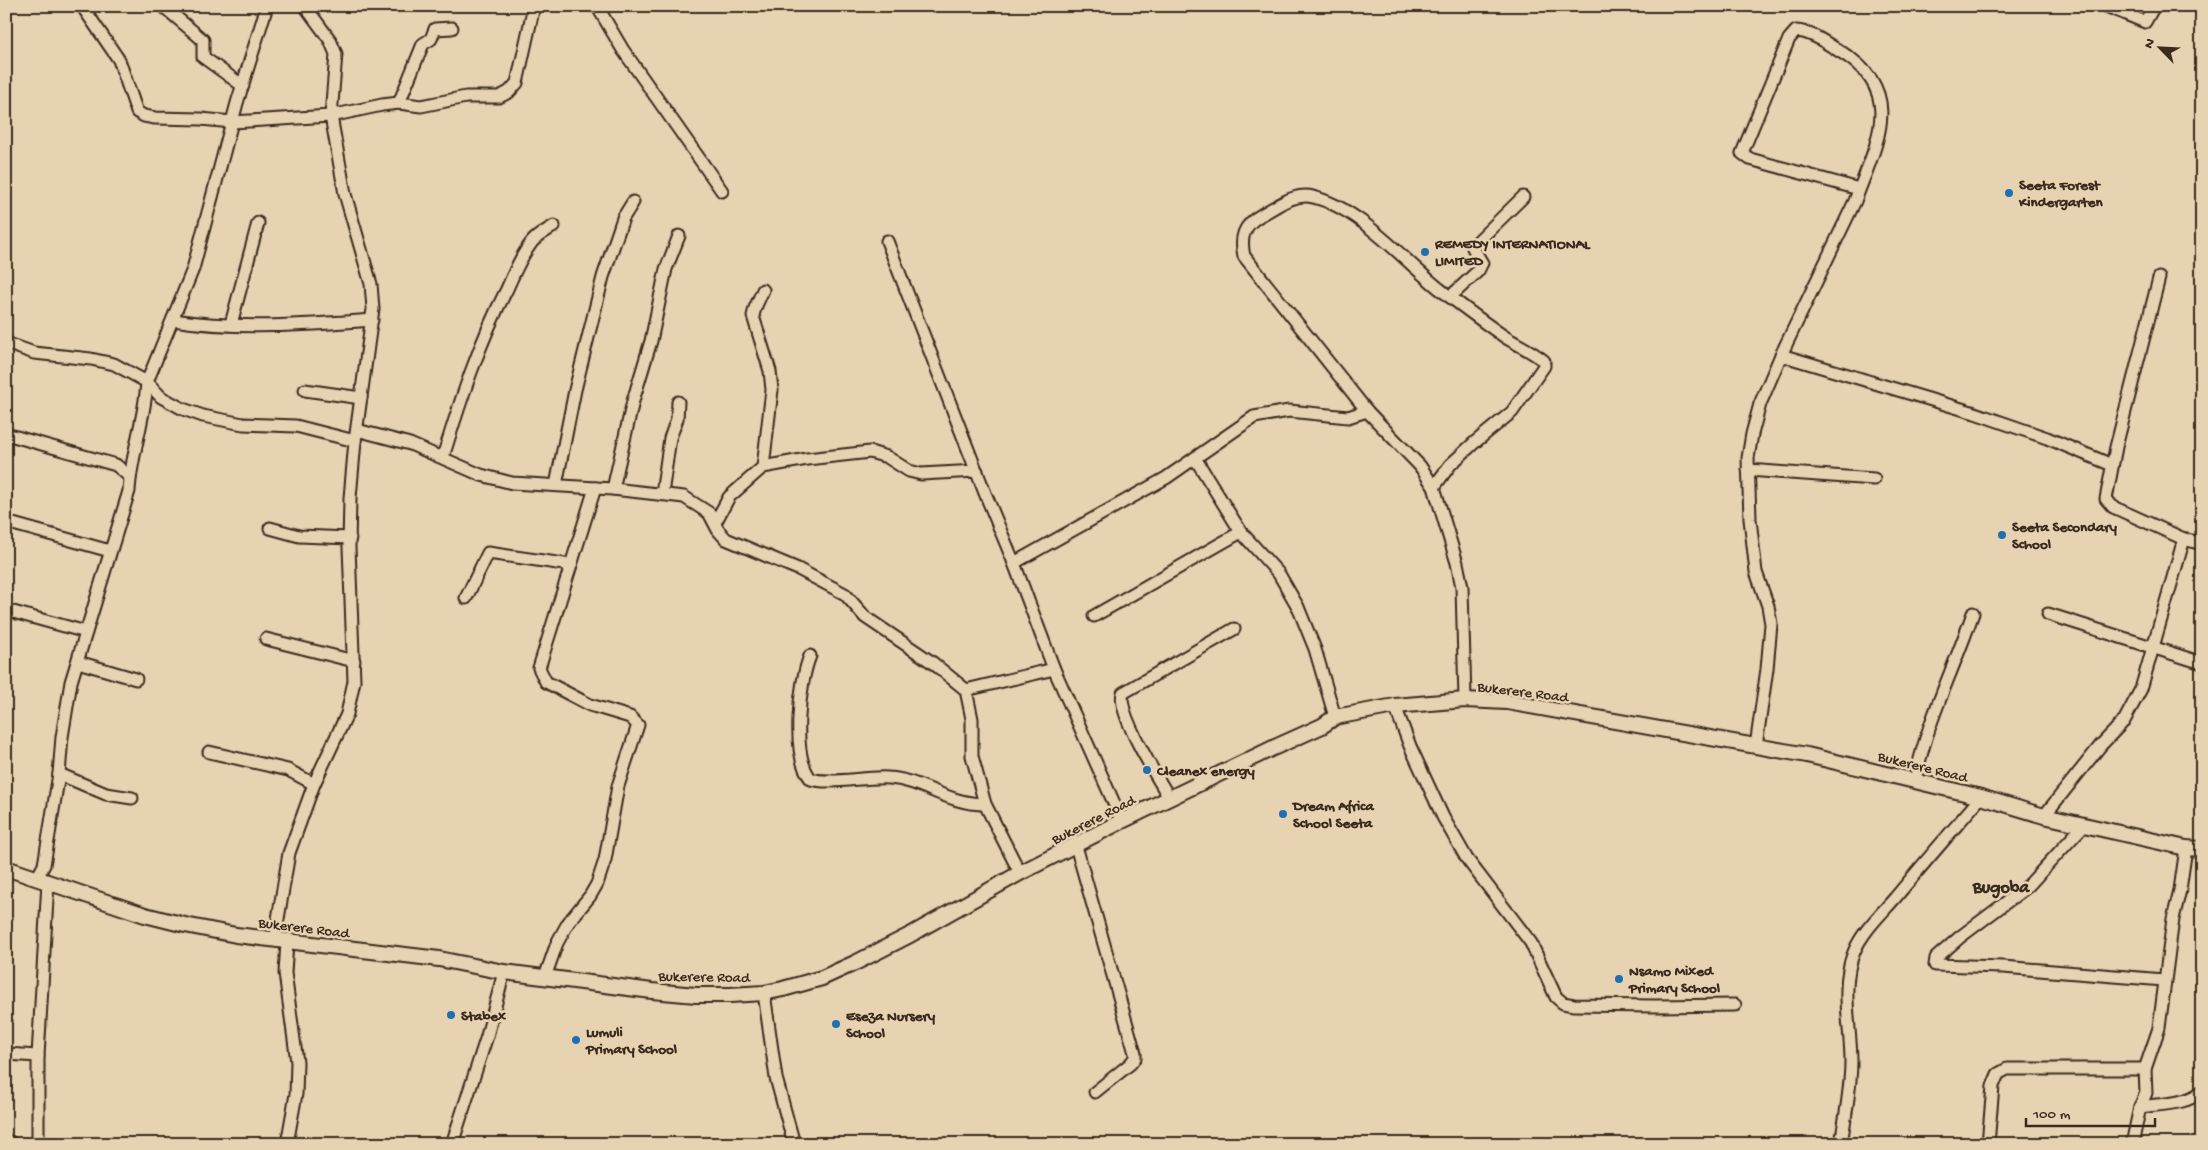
<svg xmlns="http://www.w3.org/2000/svg" width="2208" height="1150" font-family="'Gochi Hand',sans-serif">
  <rect width="100%" height="100%" fill="#e7d2b1"/>
  <filter id="ink" filterUnits="userSpaceOnUse"><feTurbulence type="fractalNoise" baseFrequency=".02" numOctaves="2"/><feDisplacementMap in="SourceGraphic" scale="10" xChannelSelector="R" yChannelSelector="G"/><feConvolveMatrix kernelMatrix="1 2 1 2 8 2 1 2 1" color-interpolation-filters="sRGB"/></filter>
  <g filter="url(#ink)">
    <g fill="none" stroke-linecap="round" stroke-linejoin="round">
      <!-- minor casing -->
      <g stroke="#3b2a1e" stroke-width="15">
        <g id="minor">
          <polyline points="82,6 119,60 137,112 144,116 155,118 201,119 232,122 331,116 382,105 399,103 421,106 466,97 499,97 509,92 517,83 534,6"/>
          <polyline points="163,6 203,40 203,57 243,86"/>
          <polyline points="597,6 623,50 722,191"/>
          <polyline points="2106,6 2145,22 2154,6"/>
          <polyline points="399,103 423,44 431,39 435,29 452,28"/>
          <polyline points="887,241 985,493 1014,563 1054,669 1122,821"/>
          <polyline points="2159,278 2116,447 2106,499 2113,507 2184,539"/>
          <polyline points="1450,297 1478,271 1482,263 1473,248 1475,244 1523,197"/>
          <path d="M173,320C238,330 306,325 372,320"/>
          <polyline points="231,324 258,223"/>
          <polyline points="6,343 34,353 91,359 114,364 147,382 161,397 183,409 203,416 243,424 296,426 355,441"/>
          <polyline points="1781,355 1975,413 2047,438 2112,465"/>
          <polyline points="305,390 361,398"/>
          <polyline points="357,430 410,444 481,475 512,483 613,489 684,497 709,513 718,530 726,539 798,569 845,594 865,617 933,663 966,690 972,719 972,756 985,804 1020,873"/>
          <polyline points="6,434 116,465 130,477"/>
          <path d="M443,457C461,399 479,343 507,289C514,273 521,256 532,242C538,235 546,231 554,226"/>
          <polyline points="1195,458 1241,532 1279,574 1298,607 1315,649 1335,717"/>
          <polyline points="763,467 807,459 870,452 887,457 909,471 921,474 977,471"/>
          <polyline points="1748,470 1874,479"/>
          <polyline points="556,485 575,390 603,277 623,218 633,202"/>
          <path d="M1434,487L1450,465L1474,443L1512,412L1544,366V361C1532,351 1518,345 1505,337C1483,322 1462,306 1441,290C1404,261 1360,208 1313,197C1295,192 1276,207 1261,215C1243,225 1240,238 1244,256L1367,411L1420,466L1434,487L1457,563L1462,587L1465,700"/>
          <polyline points="613,489 633,401 651,341 666,269 679,236"/>
          <polyline points="662,494 670,438 677,419 678,402"/>
          <polyline points="6,522 110,551"/>
          <polyline points="715,523 729,497 763,467 772,390 770,371 753,316 755,308 763,290"/>
          <polyline points="270,528 299,536 350,538"/>
          <polyline points="1014,563 1166,478 1254,417 1289,411 1348,417 1367,411"/>
          <polyline points="466,598 488,553 571,565"/>
          <polyline points="6,610 86,632"/>
          <polyline points="2048,614 2202,663"/>
          <polyline points="1094,616 1241,532"/>
          <polyline points="266,639 354,661"/>
          <path d="M810,656C799,683 791,756 811,779C830,785 867,776 889,778C922,780 947,804 985,804"/>
          <polyline points="78,662 136,679"/>
          <polyline points="966,690 1054,669"/>
          <polyline points="1395,706 1410,746 1443,817 1467,859 1531,943 1556,997 1563,1003 1574,1005 1655,1006 1735,1005"/>
          <path d="M1756,746L1767,669L1771,624L1768,606L1756,572L1750,519L1748,458L1752,434L1760,404L1781,355L1855,201C1876,144 1907,92 1841,52C1827,44 1813,32 1796,31L1789,39L1742,153L1750,159L1859,189"/>
          <polyline points="209,752 288,770 314,784"/>
          <polyline points="59,774 106,794 132,798"/>
          <path d="M1915,781C1926,723 1954,669 1973,613"/>
          <path d="M1170,799C1159,780 1116,713 1123,693L1234,629"/>
          <polyline points="2044,816 2101,745 2124,721 2141,689 2184,539 2202,544"/>
          <polyline points="2084,825 2028,886 1960,937 1936,958 1935,965 2003,967 2164,980"/>
          <polyline points="1076,846 1135,1053 1135,1058 1130,1064 1095,1092"/>
          <path d="M37,878L44,865L59,774L62,737L71,682L129,491C131,454 145,419 147,382L193,269L237,103L267,6"/>
          <polyline points="276,941 277,925 289,853 314,784 347,714 354,681 349,547 350,498 355,441 373,309 371,284 345,194 331,116 336,54 330,40 305,6"/>
          <polyline points="545,977 557,943 568,923 590,896 597,884 605,860 618,786 638,725 630,717 590,705 546,682 539,668 595,488"/>
          <polyline points="764,993 776,1078 794,1144"/>
          <polyline points="6,1054 38,1056"/>
          <path d="M2140,1107C2159,1104 2187,1105 2202,1091"/>
          <polyline points="6,1140 13,1144"/>
          <polyline points="38,1144 38,1056 48,882"/>
          <polyline points="287,1144 296,1094 297,1062 285,973 287,942"/>
          <polyline points="452,1144 487,1036 504,972"/>
          <path d="M1841,1144C1845,1117 1851,1089 1851,1061C1851,1027 1840,986 1854,952C1862,932 1881,914 1895,898C1923,864 1952,831 1981,797"/>
          <polyline points="1988,1144 1993,1086 1998,1074 2007,1069 2145,1069"/>
          <polyline points="2132,1144 2140,1107 2146,1093 2145,1069 2159,1028 2173,919 2180,890 2186,848"/>
        </g>
      </g>
      <!-- major casing -->
      <g stroke="#3b2a1e" stroke-width="18">
        <polyline id="major" points="6,868 145,915 185,925 236,935 439,959 504,972 652,991 696,995 730,995 764,993 783,989 822,978 857,962 910,935 1020,873 1122,821 1273,748 1322,726 1335,717 1395,706 1465,700 1507,702 1807,755 1981,797 2044,816 2186,848 2202,849"/>
      </g>
      <!-- minor -->
      <use href="#minor" stroke="#e7d2b1" stroke-width="11"/>
      <!-- major -->
      <use href="#major" stroke="#e7d2b1" stroke-width="14"/>
    </g>
  </g>
  <!-- markers -->
  <g fill="#1f6fb2" stroke="#e7d2b1" stroke-width="2">
    <circle cx="2009" cy="193" r="5"/>
    <circle cx="1425" cy="252" r="5"/>
    <circle cx="2002" cy="535" r="5"/>
    <circle cx="1147" cy="770" r="5"/>
    <circle cx="1283" cy="814" r="5"/>
    <circle cx="1619" cy="979" r="5"/>
    <circle cx="451" cy="1015" r="5"/>
    <circle cx="836" cy="1024" r="5"/>
    <circle cx="576" cy="1040" r="5"/>
  </g>
  <g text-anchor="middle" stroke-width="5" stroke-linejoin="round" paint-order="stroke">
    <!-- poi labels -->
    <g font-size="15" font-weight="bold" fill="#3b2a1e" stroke="#e7d2b1" text-anchor="start">
      <text x="2019" y="189">Seeta Forest<tspan x="2019" dy="17">Kindergarten</tspan></text>
      <text x="1435" y="248">REMEDY INTERNATIONAL<tspan x="1435" dy="17">LIMITED</tspan></text>
      <text x="2012" y="531">Seeta Secondary<tspan x="2012" dy="17">School</tspan></text>
      <text x="1157" y="775">Cleanex energy</text>
      <text x="1293" y="810">Dream Africa<tspan x="1293" dy="17">School Seeta</tspan></text>
      <text x="1629" y="975">Nsamo Mixed<tspan x="1629" dy="17">Primary School</tspan></text>
      <text x="461" y="1020">Stabex</text>
      <text x="846" y="1020">Eseza Nursery<tspan x="846" dy="17">School</tspan></text>
      <text x="586" y="1036">Lumuli<tspan x="586" dy="17">Primary School</tspan></text>
    </g>
    <!-- street labels -->
    <g font-size="15" fill="#3b2a1e" stroke="#e7d2b1">
      <text transform="translate(1523 691) rotate(7)" y="5">Bukerere Road</text>
      <text transform="translate(1923 766) rotate(14)" y="5">Bukerere Road</text>
      <text transform="translate(1093 819) rotate(-27)" y="5">Bukerere Road</text>
      <text transform="translate(304 927) rotate(7)" y="5">Bukerere Road</text>
      <text transform="translate(704 976) rotate(1)" y="5">Bukerere Road</text>
    </g>
    <!-- quarter labels -->
    <g font-size="18" font-weight="bold" fill="#3b2a1e" stroke="#e7d2b1">
      <text x="2001" y="892">Bugoba</text>
    </g>
  </g>
  <!-- margin -->
  <rect width="2208" height="1150" fill="none" stroke="#e7d2b1" stroke-width="25"/>
  <rect x="12" y="12" width="2183" height="1125" fill="none" stroke="#3b2a1e" stroke-width="2" filter="url(#ink)"/>
  <!-- north arrow -->
  <g transform="translate(2160 48) rotate(294)" stroke="#e7d2b1" stroke-width="4" paint-order="stroke">
  <path d="M0-4L9 19L0 12L-9 19Z" fill="#3b2a1e"/>
  <text y="-8" font-size="14" font-weight="bold" text-anchor="middle" fill="#3b2a1e">N</text>
  </g>
  <!-- scale -->
  <path d="M2026 1118v8h129v-8" fill="none" stroke="#3b2a1e" stroke-width="2.5"/>
  <text x="2033" y="1118" font-size="15" fill="#3b2a1e" stroke="#e7d2b1" stroke-width="4" paint-order="stroke">100 m</text>
</svg>
